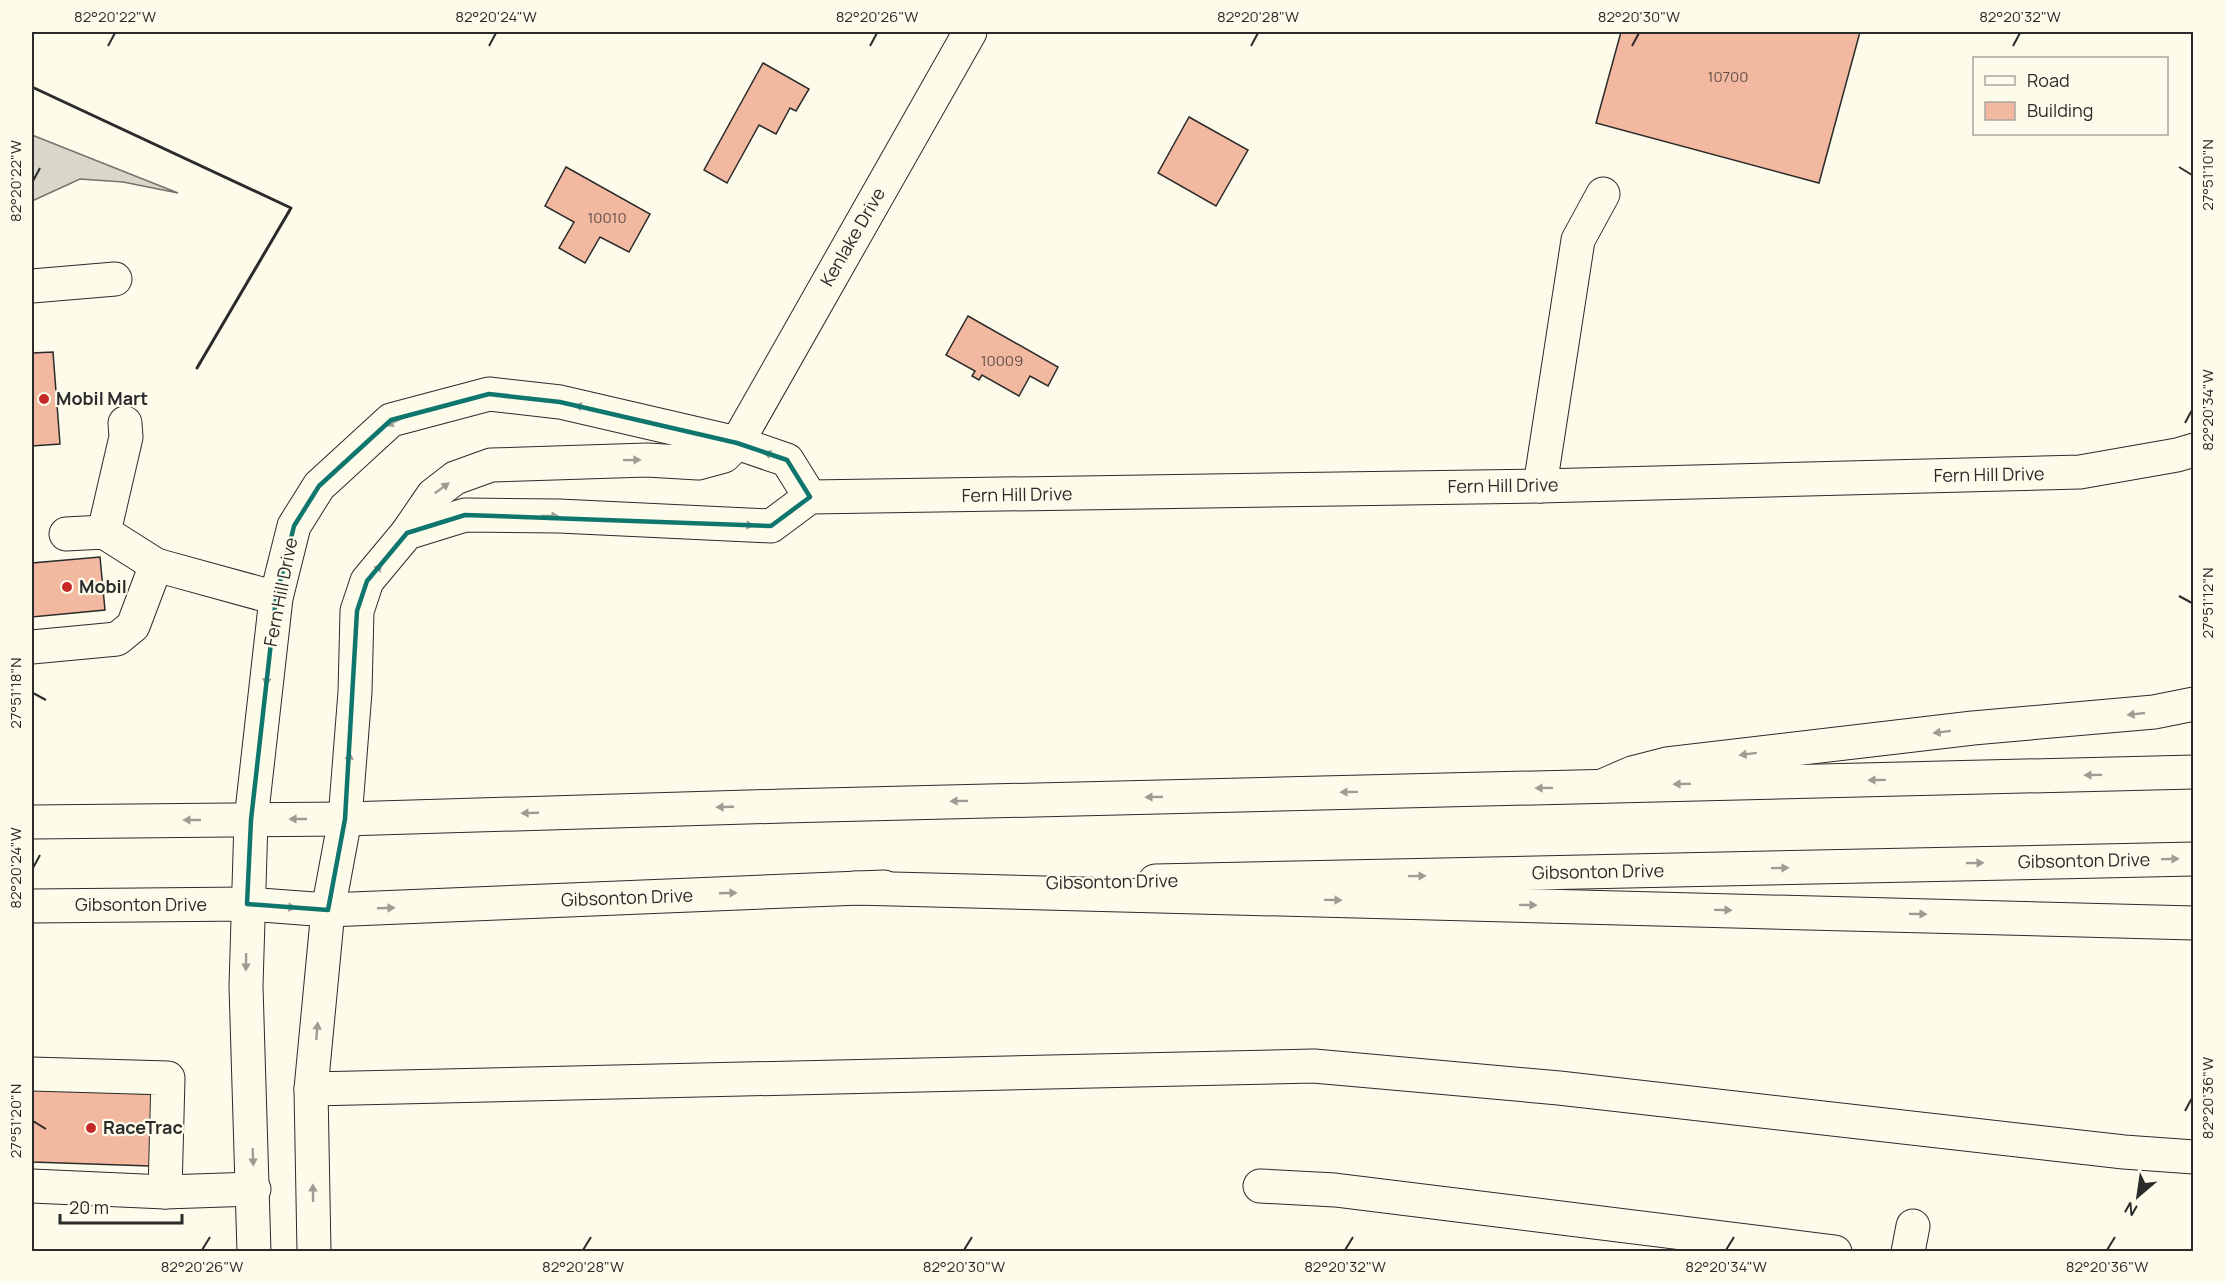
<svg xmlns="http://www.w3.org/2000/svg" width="2225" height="1283" font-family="Manrope,sans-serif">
  <rect width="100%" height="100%" fill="#fdfbea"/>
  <!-- water -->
  <polygon fill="#d8d7c9" stroke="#74746e" stroke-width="1.5" points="32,135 178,193 123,182 80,179 32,201"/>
  <!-- building -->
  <g fill="#f2b8a0" stroke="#2b2b2b" stroke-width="1.5">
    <polygon points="1621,32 1860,32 1819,183 1596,123"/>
    <polygon points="763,63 809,89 796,111 790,108 776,134 759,125 727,183 704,170"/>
    <polygon points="1189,117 1248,150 1216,206 1158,173"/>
    <polygon points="566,167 650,214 629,252 600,237 585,263 559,248 574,222 545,206"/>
    <polygon points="968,316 1058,367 1048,386 1030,376 1019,396 982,375 979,380 972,376 975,371 946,355"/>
    <polygon points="53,352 60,444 32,446 32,353"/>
    <polygon points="100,557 105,610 32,617 32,563"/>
    <polygon points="32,1089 152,1094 150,1166 32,1162"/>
  </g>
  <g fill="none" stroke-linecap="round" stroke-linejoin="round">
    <!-- minor casing -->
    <g stroke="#2b2b2b" stroke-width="35">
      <g id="minor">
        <polyline points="32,286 115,279"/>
        <polyline points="1540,486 1578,240 1603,194"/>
        <polyline points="104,532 126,437 125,423"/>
        <polyline points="407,533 433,495 455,478 491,465 647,460 698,463 724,456 737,443 970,32"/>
        <polyline points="66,534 104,532 156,565 276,598"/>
        <polyline points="32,647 117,639 133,626 156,565"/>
        <polyline points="32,1074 168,1078 165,1192 254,1189"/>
        <polyline points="311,1089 1314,1066 1559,1088 2124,1152 2194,1157"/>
        <polyline points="32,1186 165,1192"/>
        <polyline points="1260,1186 1335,1190 1835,1252"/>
        <polyline points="254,1252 246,986 251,820 276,598 294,526 319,486 391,420 489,394 560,402 737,443 787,460 810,497"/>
        <polyline points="314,1252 311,1089 328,910 345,819 355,692 357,611 367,581 407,533 465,515 559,516 771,526 810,497 1540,486 2080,472 2177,455 2194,450"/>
        <polyline points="1908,1252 1913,1226"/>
      </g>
    </g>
    <!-- major casing -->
    <g stroke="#2b2b2b" stroke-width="35">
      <g id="major">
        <polyline points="32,822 345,819 784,806 2194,772"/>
        <polyline points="1155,881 2194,859"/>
        <polyline points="32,906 247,904 328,910 884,887"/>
      </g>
    </g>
    <!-- highway casing -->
    <g stroke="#2b2b2b" stroke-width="35">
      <g id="highway">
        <polyline points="1602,786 1632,773 1667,764 1973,728 2154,712 2194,704"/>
        <polyline points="855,888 2194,923"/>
      </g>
    </g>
    <!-- minor -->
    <use href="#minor" stroke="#fdfbea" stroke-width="33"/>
    <!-- major -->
    <use href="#major" stroke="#fdfbea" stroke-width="33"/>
    <!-- highway -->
    <use href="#highway" stroke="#fdfbea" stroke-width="33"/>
    <!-- wall -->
    <polyline stroke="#2b2b2b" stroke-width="3" points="32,87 291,208 197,368"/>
  </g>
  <!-- one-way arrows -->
  <defs><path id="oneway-solid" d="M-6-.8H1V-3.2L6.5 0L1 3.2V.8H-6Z" transform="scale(1.5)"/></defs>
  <g fill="#9e9d94">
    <use href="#oneway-solid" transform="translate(583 407) rotate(-167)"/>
    <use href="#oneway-solid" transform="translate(394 422) rotate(154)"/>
    <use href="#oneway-solid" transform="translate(772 455) rotate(-161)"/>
    <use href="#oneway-solid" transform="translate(632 460) rotate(-1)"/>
    <use href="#oneway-solid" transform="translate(442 488) rotate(-36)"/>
    <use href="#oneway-solid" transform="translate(550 516) rotate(1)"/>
    <use href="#oneway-solid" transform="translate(745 525) rotate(3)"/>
    <use href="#oneway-solid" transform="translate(376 571) rotate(-50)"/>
    <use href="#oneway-solid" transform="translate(267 677) rotate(97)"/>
    <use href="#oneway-solid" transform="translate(2136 714) rotate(174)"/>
    <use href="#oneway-solid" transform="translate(1942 732) rotate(173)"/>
    <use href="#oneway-solid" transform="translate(1748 754) rotate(173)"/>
    <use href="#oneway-solid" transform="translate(349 761) rotate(-85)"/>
    <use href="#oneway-solid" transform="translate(2093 775) rotate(179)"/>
    <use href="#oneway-solid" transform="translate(1877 780) rotate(179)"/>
    <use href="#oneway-solid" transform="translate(1682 784) rotate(179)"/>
    <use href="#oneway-solid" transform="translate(1544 788) rotate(179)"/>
    <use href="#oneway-solid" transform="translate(1349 792) rotate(179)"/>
    <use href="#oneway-solid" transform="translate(1154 797) rotate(179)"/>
    <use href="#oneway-solid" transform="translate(959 801) rotate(179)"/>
    <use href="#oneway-solid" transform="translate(725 807) rotate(178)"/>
    <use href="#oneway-solid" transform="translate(530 813) rotate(178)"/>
    <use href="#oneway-solid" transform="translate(298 819) rotate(180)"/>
    <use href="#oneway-solid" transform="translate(192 820) rotate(180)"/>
    <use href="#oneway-solid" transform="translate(2170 859) rotate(-1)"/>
    <use href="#oneway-solid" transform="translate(1975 863) rotate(-1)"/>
    <use href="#oneway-solid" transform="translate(1780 868) rotate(-1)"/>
    <use href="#oneway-solid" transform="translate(1417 876) rotate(-1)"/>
    <use href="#oneway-solid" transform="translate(728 893) rotate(-2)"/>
    <use href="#oneway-solid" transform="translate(1333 900) rotate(1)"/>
    <use href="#oneway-solid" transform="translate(1528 905) rotate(1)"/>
    <use href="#oneway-solid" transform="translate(287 907) rotate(4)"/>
    <use href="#oneway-solid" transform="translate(386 908) rotate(-2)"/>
    <use href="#oneway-solid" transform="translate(1723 910) rotate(1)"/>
    <use href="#oneway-solid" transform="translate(1918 914) rotate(1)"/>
    <use href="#oneway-solid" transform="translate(246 962) rotate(91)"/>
    <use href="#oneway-solid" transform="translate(317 1031) rotate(-85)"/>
    <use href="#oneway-solid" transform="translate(253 1157) rotate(88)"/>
    <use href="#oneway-solid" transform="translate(313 1193) rotate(-91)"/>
  </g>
  <!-- marked area -->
  <path fill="none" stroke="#0f766e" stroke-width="4.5" stroke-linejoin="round" d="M489,394L560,402L737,443L787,460L810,497L771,526L465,515L407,533L367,581L357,611L345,819L328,910L247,904L251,820L276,598L294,526L319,486L391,420Z"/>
  <!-- ticks -->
  <path fill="none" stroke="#2b2b2b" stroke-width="2" d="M108,46L115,33M489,46L496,33M870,46L877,33M1251,46L1258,33M1632,46L1639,33M2013,46L2020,33M2179,167L2192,175M33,181L40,168M2185,423L2192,410M2179,596L2192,603M33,693L46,700M33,868L40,855M2185,1111L2192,1098M33,1121L46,1129M202,1250L210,1237M583,1250L591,1237M964,1250L972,1237M1345,1250L1353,1237M1726,1250L1734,1237M2107,1250L2115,1237"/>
  <!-- markers -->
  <g fill="#c62828" stroke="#fdfbea" stroke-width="2">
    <circle cx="44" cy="399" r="6"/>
    <circle cx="67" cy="587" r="6"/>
    <circle cx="91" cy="1128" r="6"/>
  </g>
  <g text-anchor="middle" stroke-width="4.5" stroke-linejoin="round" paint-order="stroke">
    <!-- number labels -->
    <g font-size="15" fill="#5d4e48">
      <text x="1728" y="82">10700</text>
      <text x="607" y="223">10010</text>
      <text x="1002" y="366">10009</text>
    </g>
    <!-- street labels -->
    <g font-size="18" fill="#2b2b2b" stroke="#fdfbea">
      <text transform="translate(853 237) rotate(-60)" y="6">Kenlake Drive</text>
      <text transform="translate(1989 475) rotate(-1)" y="6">Fern Hill Drive</text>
      <text transform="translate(1503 486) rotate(-1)" y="6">Fern Hill Drive</text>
      <text transform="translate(1017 495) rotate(-1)" y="6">Fern Hill Drive</text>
      <text transform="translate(281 592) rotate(-79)" y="6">Fern Hill Drive</text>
      <text transform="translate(2084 861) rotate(-1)" y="6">Gibsonton Drive</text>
      <text transform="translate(1598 872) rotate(-1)" y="6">Gibsonton Drive</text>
      <text transform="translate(1112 882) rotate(-1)" y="6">Gibsonton Drive</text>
      <text transform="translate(627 898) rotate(-2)" y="6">Gibsonton Drive</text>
      <text x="141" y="911">Gibsonton Drive</text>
    </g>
    <!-- poi labels -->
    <g font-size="18" font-weight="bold" fill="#2b2b2b" stroke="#fdfbea" text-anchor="start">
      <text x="56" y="405">Mobil Mart</text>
      <text x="79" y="593">Mobil</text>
      <text x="103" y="1134">RaceTrac</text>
    </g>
  </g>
  <!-- border -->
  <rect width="2225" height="1283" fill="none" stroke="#fdfbea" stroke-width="66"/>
  <!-- legend -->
  <rect x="1973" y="57" width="195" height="78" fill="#fdfbea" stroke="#a9a89e" stroke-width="1.5"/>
  <rect x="1985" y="76" width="30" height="9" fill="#fdfbea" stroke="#a9a89e" stroke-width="1.5"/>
  <text x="2027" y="87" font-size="18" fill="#2b2b2b">Road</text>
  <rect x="1985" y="102" width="30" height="18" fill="#f2b8a0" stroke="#a9a89e" stroke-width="1.5"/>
  <text x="2027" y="117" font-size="18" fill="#2b2b2b">Building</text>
  <!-- north arrow -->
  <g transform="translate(2138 1196) rotate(209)" stroke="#fdfbea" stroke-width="4.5" paint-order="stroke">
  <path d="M0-4.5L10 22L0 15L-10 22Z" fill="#2b2b2b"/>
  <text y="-9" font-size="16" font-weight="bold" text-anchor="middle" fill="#2b2b2b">N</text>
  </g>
  <!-- scale -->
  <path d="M60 1214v9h122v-9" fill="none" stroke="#2b2b2b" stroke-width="3"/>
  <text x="69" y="1214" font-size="18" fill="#2b2b2b" stroke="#fdfbea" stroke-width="4.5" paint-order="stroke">20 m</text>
  <rect x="33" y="33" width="2159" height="1217" fill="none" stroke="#2b2b2b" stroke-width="2"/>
  <g font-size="15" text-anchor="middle" fill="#2b2b2b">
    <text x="115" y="22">82°20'22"W</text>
    <text x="496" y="22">82°20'24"W</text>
    <text x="877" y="22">82°20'26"W</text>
    <text x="1258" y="22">82°20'28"W</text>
    <text x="1639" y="22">82°20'30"W</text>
    <text x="2020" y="22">82°20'32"W</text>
    <text transform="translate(2208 175) rotate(-90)" y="5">27°51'10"N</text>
    <text transform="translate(16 181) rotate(-90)" y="5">82°20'22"W</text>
    <text transform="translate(2208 410) rotate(-90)" y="5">82°20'34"W</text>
    <text transform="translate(2208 603) rotate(-90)" y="5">27°51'12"N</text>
    <text transform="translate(16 693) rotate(-90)" y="5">27°51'18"N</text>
    <text transform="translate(16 868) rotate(-90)" y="5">82°20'24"W</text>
    <text transform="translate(2208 1098) rotate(-90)" y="5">82°20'36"W</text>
    <text transform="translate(16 1121) rotate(-90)" y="5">27°51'20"N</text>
    <text x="202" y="1272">82°20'26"W</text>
    <text x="583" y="1272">82°20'28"W</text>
    <text x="964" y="1272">82°20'30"W</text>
    <text x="1345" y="1272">82°20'32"W</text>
    <text x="1726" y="1272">82°20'34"W</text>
    <text x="2107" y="1272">82°20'36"W</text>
  </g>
</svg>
